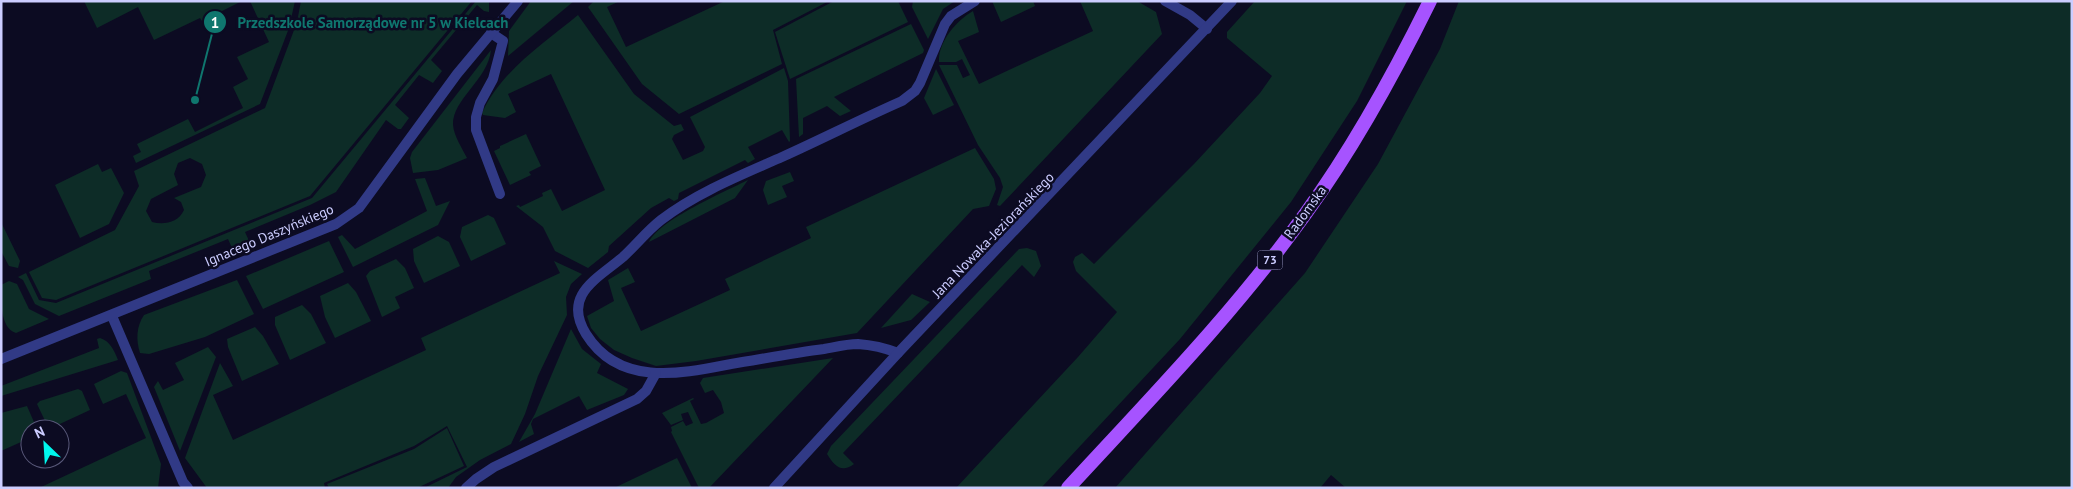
<svg xmlns="http://www.w3.org/2000/svg" width="2073" height="489" font-family="'PT Sans',sans-serif">
  <rect width="100%" height="100%" fill="#0c0b22"/>
  <!-- green -->
  <g fill="#0d2c27" fill-rule="evenodd">
    <polygon points="84,1 242,1 202,21 200,18 154,40 138,7 97,28"/>
    <polygon points="250,1 295,1 289,28 260,104 136,163 133,156 141,152 137,144 188,119 195,132 243,108 233,87 248,79 237,57 269,42"/>
    <path d="M301,1H472L310,196L56,300L42,298L29,272L115,230L139,186L134,171L265,108L297,22ZM190,158L202,164L206,175L201,187L174,198L181,202L184,210C178,223 164,225 152,222L146,211L151,199L178,185L174,174L178,163Z"/>
    <polygon points="476,1 489,1 489,12 484,11 477,5 431,60 442,71 433,83 419,75 395,105 409,118 401,129 398,129 386,120 336,192 310,205 245,232 250,243 248,249 238,253 233,250 228,239 149,271 151,279 59,316 35,304 23,280 18,277 26,273 39,300 56,303 312,198"/>
    <polygon points="531,1 574,1 508,56 509,31"/>
    <polygon points="594,1 620,1 607,7 626,47 725,1 829,1 773,30 782,64 679,114 642,84 588,7"/>
    <polygon points="834,1 898,1 908,22 790,79 775,32"/>
    <polygon points="913,1 955,1 943,9 928,39 912,7"/>
    <polygon points="992,1 1033,1 1035,6 1001,22"/>
    <path d="M1080,1H1137L1156,12L1162,34L1000,206L997,205L1003,187L1000,178L978,145L939,65H957L963,78L970,75L962,59L956,62H939C938,42 956,21 973,11L979,32L958,41L979,84L1093,31Z"/>
    <polygon points="1255,1 1407,1 1357,101 1291,202 1180,339 1041,488 956,488 1078,357 1117,312 1076,271 1073,262 1075,257 1082,253 1094,264 1194,164 1260,93 1272,76 1227,38 1227,32"/>
    <polygon points="1459,1 2072,1 2072,488 1346,488 1331,475 1320,488 1115,488 1305,273 1378,164 1440,49"/>
    <path d="M578,15L634,94L674,126L681,124L684,130L674,135L672,139L683,160L703,151L705,147L690,117L784,68L788,81L790,141L789,142L782,130L748,147L755,159L748,163L745,160L679,193L678,199L674,201L669,198L651,208L609,246L608,252L588,268L555,251L543,227L516,206L519,205L520,207L543,196L542,193L551,189L562,211L605,190L551,74L508,94L516,112L505,118L483,115L482,113C501,71 543,44 578,15Z"/>
    <polygon points="911,24 924,50 923,53 834,97 851,111 840,116 827,106 803,118 803,134 799,137 796,79"/>
    <path d="M491,50C488,80 452,99 453,125C454,136 462,148 467,158L438,170L413,173L410,158L412,152Z"/>
    <polygon points="936,69 954,105 933,115 924,98"/>
    <polygon points="526,134 541,166 529,172 531,175 510,185 494,151 500,148 500,146"/>
    <polygon points="975,148 994,179 996,189 989,206 973,209 857,333 696,361 656,366 632,358 614,350 600,339 591,328 587,316 614,301 608,280 628,268 635,282 621,288 641,331 730,290 725,279 811,238 806,227"/>
    <polygon points="98,164 102,172 111,168 124,193 109,224 80,238 55,185"/>
    <polygon points="790,172 794,181 782,186 787,197 768,205 763,190 766,181"/>
    <polygon points="425,178 436,206 450,201 438,225 353,267 338,237 342,235 355,249 427,211 415,179"/>
    <path d="M748,180L735,198L649,242C659,220 726,191 748,180Z"/>
    <polygon points="488,215 494,218 506,244 471,261 460,237 462,227"/>
    <polygon points="1,222 20,261 18,268 9,266 1,251"/>
    <polygon points="438,236 449,242 460,266 424,283 414,261 413,249"/>
    <polygon points="329,241 344,272 263,309 246,276"/>
    <path d="M1027,248L1036,251L1041,266L1034,277L1022,265L843,453L854,464C841,474 834,465 827,454L831,446L1019,249Z"/>
    <polygon points="396,259 405,268 414,288 395,297 400,308 382,317 366,276 370,271"/>
    <polygon points="554,261 582,274 571,284 566,297 567,315 538,376 525,414 511,444 480,460 456,477 448,488 424,488 467,467 447,426 414,446 324,483 325,488 207,488 185,458 220,363 233,386 213,395 233,440 426,350 421,338 560,273"/>
    <path d="M237,280L254,314L205,337L149,354L140,353C136,340 136,327 144,315Z"/>
    <path d="M9,281L17,284L29,309L49,319L16,333C0,328 1,301 1,285Z"/>
    <polygon points="348,283 356,292 371,321 335,338 325,317 320,296"/>
    <polygon points="912,294 930,302 911,320 881,328"/>
    <polygon points="302,305 311,314 326,343 290,360 275,325 275,317"/>
    <polygon points="255,327 263,336 279,364 242,381 228,347 227,339"/>
    <polygon points="571,329 582,349 601,364 597,373 628,389 624,395 587,410 579,396 533,419 531,424 534,434 519,442 535,414"/>
    <path d="M100,338C110,341 114,350 118,360L1,396V386L99,348L97,339Z"/>
    <polygon points="208,347 216,357 180,451 154,387 158,381 163,390 184,380 175,363"/>
    <polygon points="833,358 709,488 699,488 671,432 672,431 671,427 683,421 686,426 693,423 688,412 681,414 683,420 671,425 662,413 693,398 694,399 690,401 701,424 706,423 724,413 721,402 713,390 705,393 700,383 703,378"/>
    <polygon points="121,371 127,373 161,464 158,488 39,488 146,438 126,394 103,404 94,384"/>
    <polygon points="78,389 82,391 90,410 49,429 37,404 40,401"/>
    <polygon points="27,406 37,429 30,429 30,438 1,451 1,413"/>
    <polygon points="447,428 464,466 417,488 329,488 327,484 414,449"/>
    <polygon points="677,458 692,488 614,488"/>
  </g>
  <g fill="none" stroke-linecap="round" stroke-linejoin="round">
    <!-- minor -->
    <g stroke="#313a86" stroke-width="10">
      <polyline points="1165,1 1190,15 1207,29"/>
      <polyline points="491,33 503,41 493,79 480,103 476,117 476,130 500,194"/>
      <polyline points="112,316 183,482 188,488"/>
      <path d="M898,353C885,348 872,345 858,344C847,344 835,347 824,349C793,353 762,359 731,364C680,374 619,387 586,334C562,295 597,279 623,257C636,245 647,231 661,220C696,193 741,175 782,157C822,139 861,119 902,101L915,91L920,83L945,24L951,16L975,1"/>
      <polyline points="1,359 336,224 359,208 457,74 518,1"/>
      <polyline points="466,488 476,479 494,467 637,399 646,391 656,373"/>
    </g>
    <!-- tertiary -->
    <polyline stroke="#313a86" stroke-width="10" points="774,488 898,353 1232,1"/>
    <!-- primary -->
    <path stroke="#a653ff" stroke-width="14" d="M1068,488C1150,399 1235,312 1306,213C1354,147 1394,74 1430,1"/>
  </g>
  <g text-anchor="middle" stroke-width="5" stroke-linejoin="round" paint-order="stroke">
    <!-- shield labels -->
    <rect fill="#0c0b22" stroke="#9293bd" stroke-width="1" x="1257.5" y="250.5" width="25" height="19" rx="4"/>
    <g font-size="12" font-weight="bold" fill="#cccdff">
      <text x="1270" y="264">73</text>
    </g>
    <!-- street labels -->
    <g font-size="14" fill="#cccdff" stroke="#0c0b22">
      <text transform="translate(1305 212) rotate(-54)" y="5">Radomska</text>
      <text transform="translate(269 235) rotate(-23)" y="5">Ignacego Daszyńskiego</text>
      <text transform="translate(993 235) rotate(-46)" y="5">Jana Nowaka-Jeziorańskiego</text>
    </g>
  </g>
  <!-- callouts -->
  <path fill="none" stroke="#0f766e" stroke-width="2" d="M195 100L215 22"/>
  <g fill="#0f766e" stroke="#0c0b22" stroke-width="2">
    <circle cx="195" cy="100" r="5"/>
    <circle cx="215" cy="22" r="12"/>
  </g>
  <g font-size="15" text-anchor="middle" font-weight="bold" fill="#fff">
    <text x="215" y="28">1</text>
  </g>
  <g font-size="15" text-anchor="middle" font-weight="bold" fill="#0f766e" stroke="#0c0b22" stroke-width="5" stroke-linejoin="round" paint-order="stroke">
    <text x="373" y="28">Przedszkole Samorządowe nr 5 w Kielcach</text>
  </g>
  <!-- border -->
  <rect width="2073" height="489" fill="none" stroke="#cccdff" stroke-width="5"/>
  <!-- north arrow -->
  <g transform="translate(45 444) rotate(335)"><circle r="24" fill="#0c0b22" stroke="#59597a"/>
  <path d="M0-4L9 19L0 12L-9 19Z" fill="#00f7ed"/>
  <text y="-8" font-size="14" font-weight="bold" text-anchor="middle" fill="#cccdff">N</text>
  </g>
</svg>
